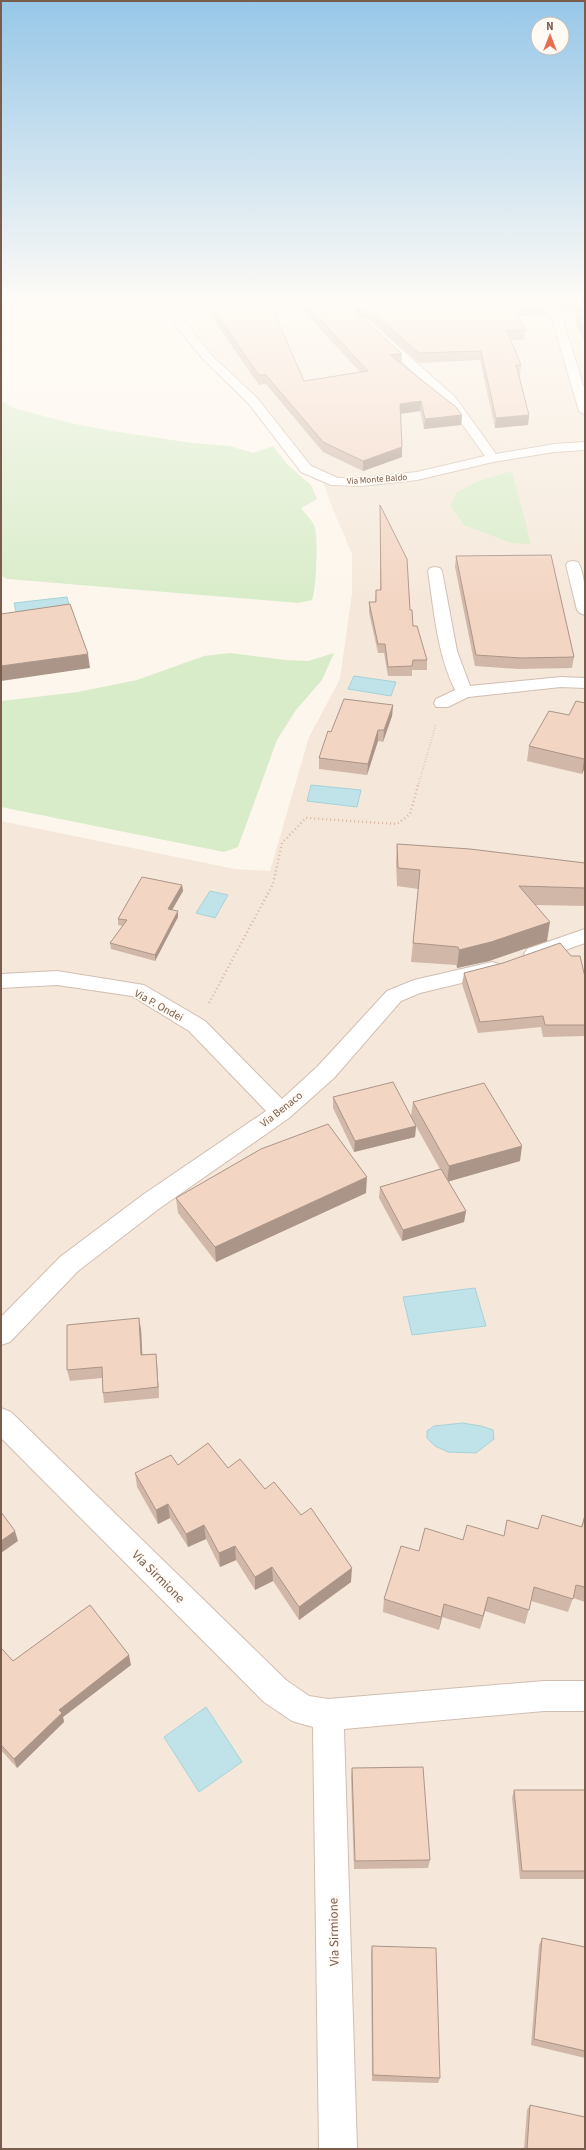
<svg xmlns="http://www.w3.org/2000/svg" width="586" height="2150" font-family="'Source Sans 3',sans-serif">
  <rect width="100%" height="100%" fill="#fdf6ec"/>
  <!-- residential -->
  <polygon fill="#f5e8da" points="126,301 585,301 585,2149 1,2149 1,821 235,869 270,871 309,737 340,679 352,593 352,554 330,502 323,481 300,470 250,402 202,355 175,322 171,308"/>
  <!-- green -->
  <g fill="#d8ecc9">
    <path d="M1,401L14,408L70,423L112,431L192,443L230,446L253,453L273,446L286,463L311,485L317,499L301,508C305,513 311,519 314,525C319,534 316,591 312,600L298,603L8,579L1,576Z"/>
    <polygon points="512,471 531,544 511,543 464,525 450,505 457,492 479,481"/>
    <polygon points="230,653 285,660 308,661 334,653 322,680 296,710 277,740 238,847 224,852 1,807 1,701 78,692 137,680 204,656"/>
  </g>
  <!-- water -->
  <g fill="#bfe3e8" stroke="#a5d3da">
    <polygon points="67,597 70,610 17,616 14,603"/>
    <polygon points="354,676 396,682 391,696 348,689"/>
    <polygon points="311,785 361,790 357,807 307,801"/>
    <polygon points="210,891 228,895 215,918 196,913"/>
    <polygon points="475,1288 486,1326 412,1335 403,1297"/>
    <polygon points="463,1423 481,1426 493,1430 494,1439 476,1453 448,1452 435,1446 427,1438 427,1431 434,1426"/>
    <polygon points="206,1707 242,1762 199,1792 164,1737"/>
  </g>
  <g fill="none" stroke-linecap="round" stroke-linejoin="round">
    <!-- minor casing -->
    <g stroke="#d1beb0" stroke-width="2">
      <g id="minor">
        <polygon points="130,301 158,301 181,305 186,323 211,355 257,398 311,466 338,478 361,478 417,472 485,456 447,403 376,338 374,336 380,333 384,334 455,397 496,454 554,444 585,442 585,450 554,452 493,462 417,480 361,486 331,485 301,472 249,404 203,359 176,326 172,310 135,304"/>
        <polygon points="547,301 557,301 585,391 585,415 579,411"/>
        <path d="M573,561L578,562C586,576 585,598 585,615L580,613L577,610L566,565L568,562Z"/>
        <path d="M435,567L440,568L442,571L457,651L470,686L561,677L585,678V688L561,687L468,697L448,707H436L434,703L436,699L455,690C437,653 434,611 428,571L430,568Z"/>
        <polygon points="585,929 585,943 534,961 527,959 524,954 527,949"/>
        <polygon points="492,962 499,964 502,969 499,974 420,993 401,1001 334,1078 289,1118 160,1208 78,1271 10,1342 1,1345 1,1317 60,1257 144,1194 266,1111 189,1031 132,996 57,985 1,988 1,974 57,971 144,985 205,1021 282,1099 318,1066 387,991 414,980"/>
        <polygon points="1,1408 11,1412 286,1680 309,1696 328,1699 544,1681 585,1681 585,1711 544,1711 344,1729 357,2149 319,2149 313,1727 292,1721 264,1702 1,1438"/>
      </g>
    </g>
    <!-- path-far1 -->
    <polyline stroke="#d9b8a5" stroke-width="2" stroke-dasharray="0.5 2" stroke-linecap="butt" points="418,786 436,724"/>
    <!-- path -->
    <polyline stroke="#d9b8a5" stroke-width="2.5" stroke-dasharray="1 3" stroke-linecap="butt" points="209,1003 273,884 282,843 306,818 397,824 410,814 418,785"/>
    <!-- minor -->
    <use href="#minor" fill="#fff" fill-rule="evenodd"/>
  </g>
  <!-- wall -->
  <g fill="#d1b7a8">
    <polygon points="205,301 269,301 304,381 360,372 294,301 549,301 551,306 549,315 518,316 525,330 524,340 511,340 521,365 520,375 519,375 529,415 528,425 495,428 480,360 419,363 367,318 362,318 402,354 402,364 462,415 461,425 424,429 420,411 401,413 402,447 402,457 363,471 323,452 266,384 259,385 211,316"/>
    <polygon points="558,301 585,301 585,342 575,322 576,313 578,312 563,313"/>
    <polygon points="380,505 410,610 413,626 427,660 427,670 412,670 412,676 388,676 384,653 378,653 369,612 369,602 375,602 376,590 380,590"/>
    <polygon points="456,556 574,657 572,668 519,669 475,666 455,567"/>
    <polygon points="585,703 585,767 582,774 527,761 529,746"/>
    <polygon points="393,705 392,716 383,742 378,741 367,775 319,769 319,758 331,732"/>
    <polygon points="397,844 585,863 585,906 535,905 547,941 489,961 457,968 456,965 411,962 418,889 397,886 396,862"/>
    <polygon points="182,885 183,891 172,910 178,917 155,961 111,949 110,943 123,926 118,925 118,919"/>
    <polygon points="464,973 585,977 585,1036 543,1037 541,1027 478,1033 462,984"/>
    <polygon points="333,1097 411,1116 413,1102 520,1161 448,1181 466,1211 464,1222 402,1241 379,1198 380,1187 440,1169 416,1126 415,1137 354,1152 333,1108"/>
    <polygon points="366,1193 216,1262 178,1213 176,1198"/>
    <polygon points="141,1329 142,1355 156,1354 159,1398 104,1403 103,1393 102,1378 70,1381 67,1370"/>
    <polygon points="178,1465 228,1468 265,1489 351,1582 299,1620 273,1581 255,1590 236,1560 220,1567 206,1539 188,1547 170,1518 158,1524 137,1487 135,1473"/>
    <polygon points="585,1514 585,1602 573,1598 568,1612 531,1601 525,1624 485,1611 480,1629 442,1617 439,1630 383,1612 384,1599 419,1551 463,1540 504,1536 538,1529 581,1527"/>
    <polygon points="1,1650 13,1661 131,1665 63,1717 64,1722 17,1768 1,1750"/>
    <polygon points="352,1768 430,1860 428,1868 354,1869 351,1777"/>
    <polygon points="514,1790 585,1790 585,1879 520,1879 512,1798"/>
    <polygon points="542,1938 585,1947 585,2058 531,2045 539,1945"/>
    <polygon points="372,1946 440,2078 438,2083 372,2081 371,1953"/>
    <polygon points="530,2105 585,2149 524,2149 527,2110"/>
  </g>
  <!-- shaded-wall -->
  <g fill="#aa9588">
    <polygon points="359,308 359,318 356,312"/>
    <polygon points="421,401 420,411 400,414 400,404"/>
    <polygon points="462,415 461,425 424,429 425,419"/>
    <polygon points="529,415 528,425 495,428 496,418"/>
    <polygon points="402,447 402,457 363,471 363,461"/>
    <polygon points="88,654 90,668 1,681 1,666"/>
    <polygon points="393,705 392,716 383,742 384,730"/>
    <polygon points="378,730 378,741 367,775 368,764"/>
    <polygon points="585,757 585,767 582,774 584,759"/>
    <polygon points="182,885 183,891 169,915 168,909"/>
    <polygon points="178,911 178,917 155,961 155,955"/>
    <polygon points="550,922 547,941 489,961 457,968 459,950"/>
    <polygon points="416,1126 415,1137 354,1152 355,1141"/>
    <polygon points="522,1146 520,1161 447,1182 449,1166"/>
    <polygon points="367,1177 366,1193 216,1262 215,1247"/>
    <polygon points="466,1211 464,1222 402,1241 403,1230"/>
    <polygon points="139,1318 141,1329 143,1366 141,1355"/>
    <polygon points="156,1354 157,1364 159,1398 158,1387"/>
    <polygon points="168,1504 170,1518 158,1524 156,1510"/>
    <polygon points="204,1525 206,1539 188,1547 186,1534"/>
    <polygon points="15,1531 18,1541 1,1553 1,1541"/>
    <polygon points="235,1546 236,1560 220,1567 219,1553"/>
    <polygon points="272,1567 273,1581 255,1590 255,1577"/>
    <polygon points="352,1568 351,1582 299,1620 299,1607"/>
    <polygon points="488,1597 485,1611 480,1629 483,1616"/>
    <polygon points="444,1604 442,1617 439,1630 441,1617"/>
    <polygon points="129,1655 131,1665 63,1717 64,1722 17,1768 14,1759 59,1710"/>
  </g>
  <!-- building -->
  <g fill="#f3d5c3" stroke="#aa9588">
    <polygon points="208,301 269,301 304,381 368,371 303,301 549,301 551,306 514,307 525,330 507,331 521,365 516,365 529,415 496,418 481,351 419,353 367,308 359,308 356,312 402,354 390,355 456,407 462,415 425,419 421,401 400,404 402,447 363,461 323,442 266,375 259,375 211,307"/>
    <polygon points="563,301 585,301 585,303 564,304"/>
    <polygon points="585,311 585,330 576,313"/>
    <polygon points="380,505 407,559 410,610 412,610 413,626 417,626 427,660 413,660 412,666 388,667 385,644 378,644 369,602 376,602 376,590 381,590"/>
    <polygon points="551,555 574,657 521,658 476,655 456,556"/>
    <polygon points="70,604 88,654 1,666 1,614"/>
    <polygon points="344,699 393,705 384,730 378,730 368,764 319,758 328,731 331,732"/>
    <polygon points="576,701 585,703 585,757 584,759 529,746 549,711 569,715"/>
    <polygon points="397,844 470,849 585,863 585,888 519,886 550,922 491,942 459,950 458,947 413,943 420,870 398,868"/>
    <polygon points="142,877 182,885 168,909 178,911 155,955 110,943 127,920 118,919"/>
    <polygon points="560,943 571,956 580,956 585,977 585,1025 545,1025 543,1016 480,1022 464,973 503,963"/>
    <polygon points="393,1082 416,1126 355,1141 333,1097"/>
    <polygon points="484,1083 522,1146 449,1166 413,1102"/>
    <polygon points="328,1124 367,1177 215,1247 176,1198 261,1149"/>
    <polygon points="441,1169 466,1211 403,1230 380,1187"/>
    <polygon points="139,1318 141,1355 156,1354 158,1387 103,1393 102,1367 67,1370 67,1325"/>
    <polygon points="208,1443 228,1468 240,1459 265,1489 274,1482 301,1515 311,1508 352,1568 299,1607 272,1567 255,1577 235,1546 219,1553 204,1525 186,1534 168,1504 156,1510 135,1473 171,1455 178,1465"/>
    <polygon points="1,1512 15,1531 1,1541"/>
    <polygon points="542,1515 582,1527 585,1515 585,1587 576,1585 573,1599 534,1587 529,1610 488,1597 483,1616 444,1604 441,1617 384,1599 401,1546 419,1551 425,1528 463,1540 467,1525 504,1536 507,1520 538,1529"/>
    <polygon points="90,1605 129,1655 59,1710 62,1713 14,1759 1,1745 1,1650 2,1649 13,1661"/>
    <polygon points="423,1767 430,1860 355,1861 352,1768"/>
    <polygon points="514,1790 585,1790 585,1871 522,1871"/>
    <polygon points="542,1938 585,1947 585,2051 534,2039"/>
    <polygon points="372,1946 436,1948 440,2078 373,2075"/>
    <polygon points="530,2105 585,2117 585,2149 527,2149"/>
  </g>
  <!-- sky -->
  <linearGradient id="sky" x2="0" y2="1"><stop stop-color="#97c7e8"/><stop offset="0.5" stop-color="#fefbf6"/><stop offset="1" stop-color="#fefbf6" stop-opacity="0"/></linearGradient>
  <rect width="586" height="602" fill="url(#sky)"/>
  <g text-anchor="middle" stroke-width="3.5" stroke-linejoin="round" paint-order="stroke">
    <!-- far-street labels -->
    <g font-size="9" fill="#7a5c4d" stroke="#fffaf3">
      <text transform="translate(377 479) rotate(-4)" y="3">Via Monte Baldo</text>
    </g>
    <!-- street labels -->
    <g font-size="11" fill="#7a5c4d" stroke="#fffaf3">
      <text transform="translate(159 1005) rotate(29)" y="4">Via P. Ondei</text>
      <text transform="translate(281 1109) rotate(-38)" y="4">Via Benaco</text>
    </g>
    <!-- near-street labels -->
    <g font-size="13" fill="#7a5c4d" stroke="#fffaf3">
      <text transform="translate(159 1576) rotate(45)" y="5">Via Sirmione</text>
      <text transform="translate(333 1932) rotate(-91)" y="5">Via Sirmione</text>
    </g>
  </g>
  <!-- border -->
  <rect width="586" height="2150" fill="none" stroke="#7a5c4d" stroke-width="4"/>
  <!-- north arrow -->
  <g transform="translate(550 36)"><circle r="19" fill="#fffaf3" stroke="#cabbb1"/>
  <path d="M0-3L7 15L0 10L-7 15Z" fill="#e76f51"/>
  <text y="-6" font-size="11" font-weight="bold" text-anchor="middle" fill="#7a5c4d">N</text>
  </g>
</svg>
